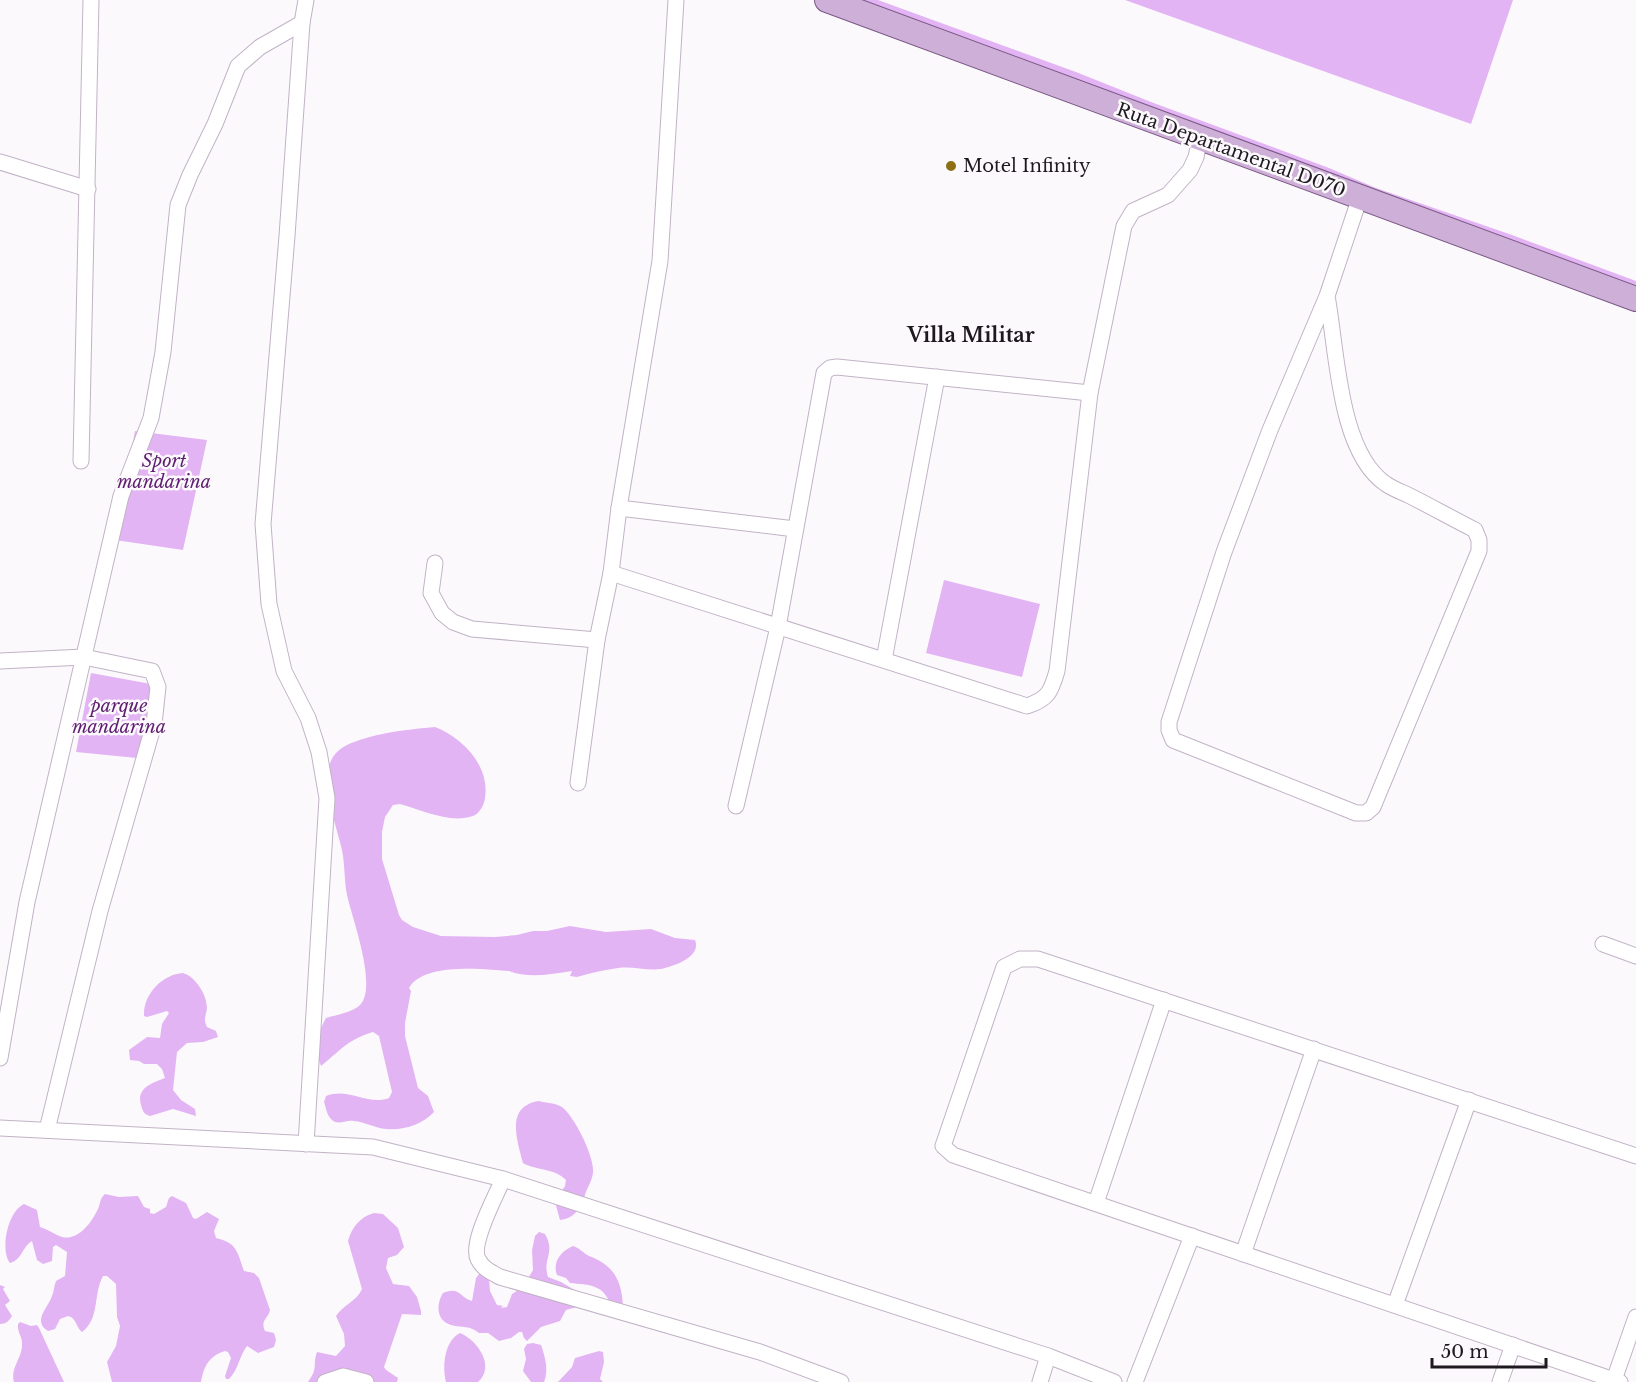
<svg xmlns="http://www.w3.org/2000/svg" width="1636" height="1382" font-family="'Libre Baskerville',serif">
  <rect width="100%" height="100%" fill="#fcf9fd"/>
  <!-- green -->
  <g fill="#e3b4f3">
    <polygon points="859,0 878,0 1076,72 1151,102 1329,168 1376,188 1512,235 1636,281 1636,287"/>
    <polygon points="1125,0 1513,0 1471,124"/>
    <polygon points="135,431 207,440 183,550 115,540"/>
    <polygon points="944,580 1040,604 1022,677 926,653"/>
    <polygon points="91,673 162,686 147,759 76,752"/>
    <path d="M435,727C463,738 490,766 485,798C484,805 480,813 473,816C450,824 422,810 400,804L393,805L385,817L382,832V859L399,915L402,920L413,927L441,936L495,937L517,935L533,931H547L570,926L606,932L651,929L675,938L695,940C702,957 674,966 661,969C647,971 632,966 618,968C604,970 590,973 577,977L570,976L572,971C552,974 528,979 509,971C485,969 423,962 409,988L411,991L405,1023V1036L418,1088L428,1096L434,1112C423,1124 403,1131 386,1129C375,1128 365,1122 354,1121C346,1119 339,1126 332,1120C327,1116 326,1108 324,1102L326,1096C348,1087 368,1106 389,1098L392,1092L379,1036L373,1032C347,1040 341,1050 321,1066C314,1049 317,1034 326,1018C336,1015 353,1012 360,1005C378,987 352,918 347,895C344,880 345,865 342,850C337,826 316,775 336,753C352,735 411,729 435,727Z"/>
    <path d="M183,973C196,977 207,995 207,1008C206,1016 203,1019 207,1027L216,1031L218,1037L203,1042L187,1043L177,1052L173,1090L181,1100L195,1109L196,1116L173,1109L150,1116C144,1114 143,1112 141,1105C136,1088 152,1083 165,1078L162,1069L157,1064H144L139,1061L130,1060L129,1050L147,1037L160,1038L162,1024L169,1013L167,1011L147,1017L144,1016C143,994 163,974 183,973Z"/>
    <path d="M539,1101C546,1103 556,1103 562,1107C574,1116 595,1157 593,1173C592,1181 587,1188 585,1195C580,1209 575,1218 560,1220L555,1202L565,1186L566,1180C555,1168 537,1171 523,1163C517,1140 505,1106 539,1101Z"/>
    <path d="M105,1194L119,1197L138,1196L144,1207L150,1209V1213L154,1214L166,1207L169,1198L172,1196L186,1203L193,1218L196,1219L207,1212L219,1219L214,1231L216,1238C237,1243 237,1251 244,1271L254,1273L259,1278L270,1310C268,1319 260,1320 265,1331L274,1333L276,1340L274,1347L258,1353L247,1346C239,1356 239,1369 229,1379H226L225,1376L231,1358L228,1352L225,1351C209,1356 204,1366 201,1382H112L107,1362L116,1346L120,1326L117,1317L116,1284L107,1276H103C93,1294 100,1319 82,1332C76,1328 77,1318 68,1316L60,1319L55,1329L48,1331C32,1321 48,1308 52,1296C54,1291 54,1286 56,1281L65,1276L67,1252L56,1245L53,1247L52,1261L43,1264L37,1260L32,1241C22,1247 22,1260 10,1263C0,1251 7,1212 24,1204L37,1210L40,1227C50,1230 53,1234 62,1237C78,1241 91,1223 97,1211C101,1204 99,1199 105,1194Z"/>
    <path d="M374,1213L383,1214L398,1228L404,1247L397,1255L388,1258L386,1268L393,1284L409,1286L417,1297L421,1311V1315L402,1314L400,1320L384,1367L386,1370L398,1378L397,1382H308C319,1367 312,1366 317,1352L336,1356L345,1346L344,1334L336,1316C343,1305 356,1302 362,1289L348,1241C352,1227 360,1217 374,1213Z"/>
    <path d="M539,1232L545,1234C556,1253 542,1259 548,1277L561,1282L580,1293L581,1306L566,1310L560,1321L541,1327L527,1341L524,1338L522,1332H519L511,1338L499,1341L488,1333H479C469,1325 463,1328 451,1325C436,1321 436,1304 443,1293C460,1286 459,1297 472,1301L476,1278L480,1273L489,1278L490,1291L497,1305L503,1306L501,1308L507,1307L512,1294L523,1287L533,1270L532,1250L535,1236Z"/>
    <path d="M573,1246C580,1248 583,1253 589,1256C614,1265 622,1281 623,1307L611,1306C604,1284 589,1285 570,1283L566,1278L557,1275C552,1262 561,1251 573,1246Z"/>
    <path d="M0,1285L5,1287L3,1289L10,1301L5,1305L12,1316C9,1321 6,1324 0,1324Z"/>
    <path d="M20,1322L31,1326L37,1325L39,1328L64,1382H14C10,1367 23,1358 22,1343C22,1336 17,1332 18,1324Z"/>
    <path d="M460,1333C477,1340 496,1366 478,1382H446C442,1367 444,1341 460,1333Z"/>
    <path d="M533,1343L541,1345C545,1356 549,1371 544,1382H531L523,1371L526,1359L524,1349L527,1344Z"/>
    <polygon points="599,1351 603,1352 604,1362 600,1379 603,1382 558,1382 572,1367 575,1358"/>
  </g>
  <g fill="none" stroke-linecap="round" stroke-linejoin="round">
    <!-- minor casing -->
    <g stroke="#c1b3c6" stroke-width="17">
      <g id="minor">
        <polyline points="0,162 88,189"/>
        <path d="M1327,296C1337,348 1338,452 1386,484C1393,489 1402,492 1410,496C1432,507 1453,519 1475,530L1479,540V551L1373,807L1366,813H1356L1173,740L1169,730V722L1224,552L1270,430L1327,296L1360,197"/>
        <polyline points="81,461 91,0"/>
        <polyline points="619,508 795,529"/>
        <polyline points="435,563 431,593 442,613 453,622 472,629 597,640"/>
        <path d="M611,573L1027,706C1048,699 1051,692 1057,671L1090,393L1124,226L1133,211L1168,195L1190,170L1196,157L1200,138"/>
        <polyline points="884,660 937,377"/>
        <polyline points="0,661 84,657 152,671 158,687 154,724 100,911 47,1130"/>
        <polyline points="578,783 597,640 611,573 619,508 660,261 676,0"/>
        <polyline points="736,806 778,627 824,373 830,368 837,367 1090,393"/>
        <polyline points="1603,944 1636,956"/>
        <polyline points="0,1058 27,902 121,496 151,418 163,352 178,205 190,175 215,124 238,66 260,47 302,23"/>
        <polyline points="0,1128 373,1147 503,1179 1048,1356 1114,1382"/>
        <polyline points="306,1144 327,798 319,752 308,718 284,671 269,604 263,524 287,236 302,23 306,0"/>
        <path d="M503,1179C496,1196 470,1243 478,1259C483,1269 491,1272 500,1277L760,1352L841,1382"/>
        <polyline points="1096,1203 1164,1000"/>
        <polyline points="1243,1254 1314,1049"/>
        <polyline points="1395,1305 1469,1100"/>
        <polyline points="1614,1380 1636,1317"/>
        <polyline points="325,1382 343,1376 366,1382"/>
        <polyline points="1040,1382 1048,1356"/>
        <polyline points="1135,1382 1192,1236"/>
        <polyline points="1500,1382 1513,1345"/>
        <polyline points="1620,1382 953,1155 943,1146 1004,967 1020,959 1038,959 1636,1156"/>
      </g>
    </g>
    <!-- primary casing -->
    <g stroke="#7a5885" stroke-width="26">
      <polyline id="primary" points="827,0 1636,299"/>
    </g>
    <!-- minor -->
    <use href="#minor" stroke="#fff" stroke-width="15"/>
    <!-- primary -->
    <use href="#primary" stroke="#cdafd7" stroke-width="24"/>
  </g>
  <!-- markers -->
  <circle fill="#8d7013" stroke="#fcf9fd" stroke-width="2" cx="951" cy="166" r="6"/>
  <g text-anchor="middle" stroke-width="5" stroke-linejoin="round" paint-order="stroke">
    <!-- street labels -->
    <g font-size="18" fill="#1e181f" stroke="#fcf9fd">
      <text transform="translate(1231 150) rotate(20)" y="6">Ruta Departamental D070</text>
    </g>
    <!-- poi labels -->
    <g font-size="18" fill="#1e181f" stroke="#fcf9fd" text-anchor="start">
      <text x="963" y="172">Motel Infinity</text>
    </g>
    <!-- park labels -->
    <g font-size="18" font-style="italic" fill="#5e1e70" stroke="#fcf9fd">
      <text x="164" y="467">Sport<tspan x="164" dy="21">mandarina</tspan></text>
      <text x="119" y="712">parque<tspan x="119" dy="21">mandarina</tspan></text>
    </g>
    <!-- neighbourhood labels -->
    <g font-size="20" font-weight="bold" fill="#1e181f" stroke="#fcf9fd">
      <text x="971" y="342">Villa Militar</text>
    </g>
  </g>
  <!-- scale -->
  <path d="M1432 1358v9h114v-9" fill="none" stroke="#1e181f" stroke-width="3"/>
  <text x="1441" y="1358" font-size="18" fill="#1e181f" stroke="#fcf9fd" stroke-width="4.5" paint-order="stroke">50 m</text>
</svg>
